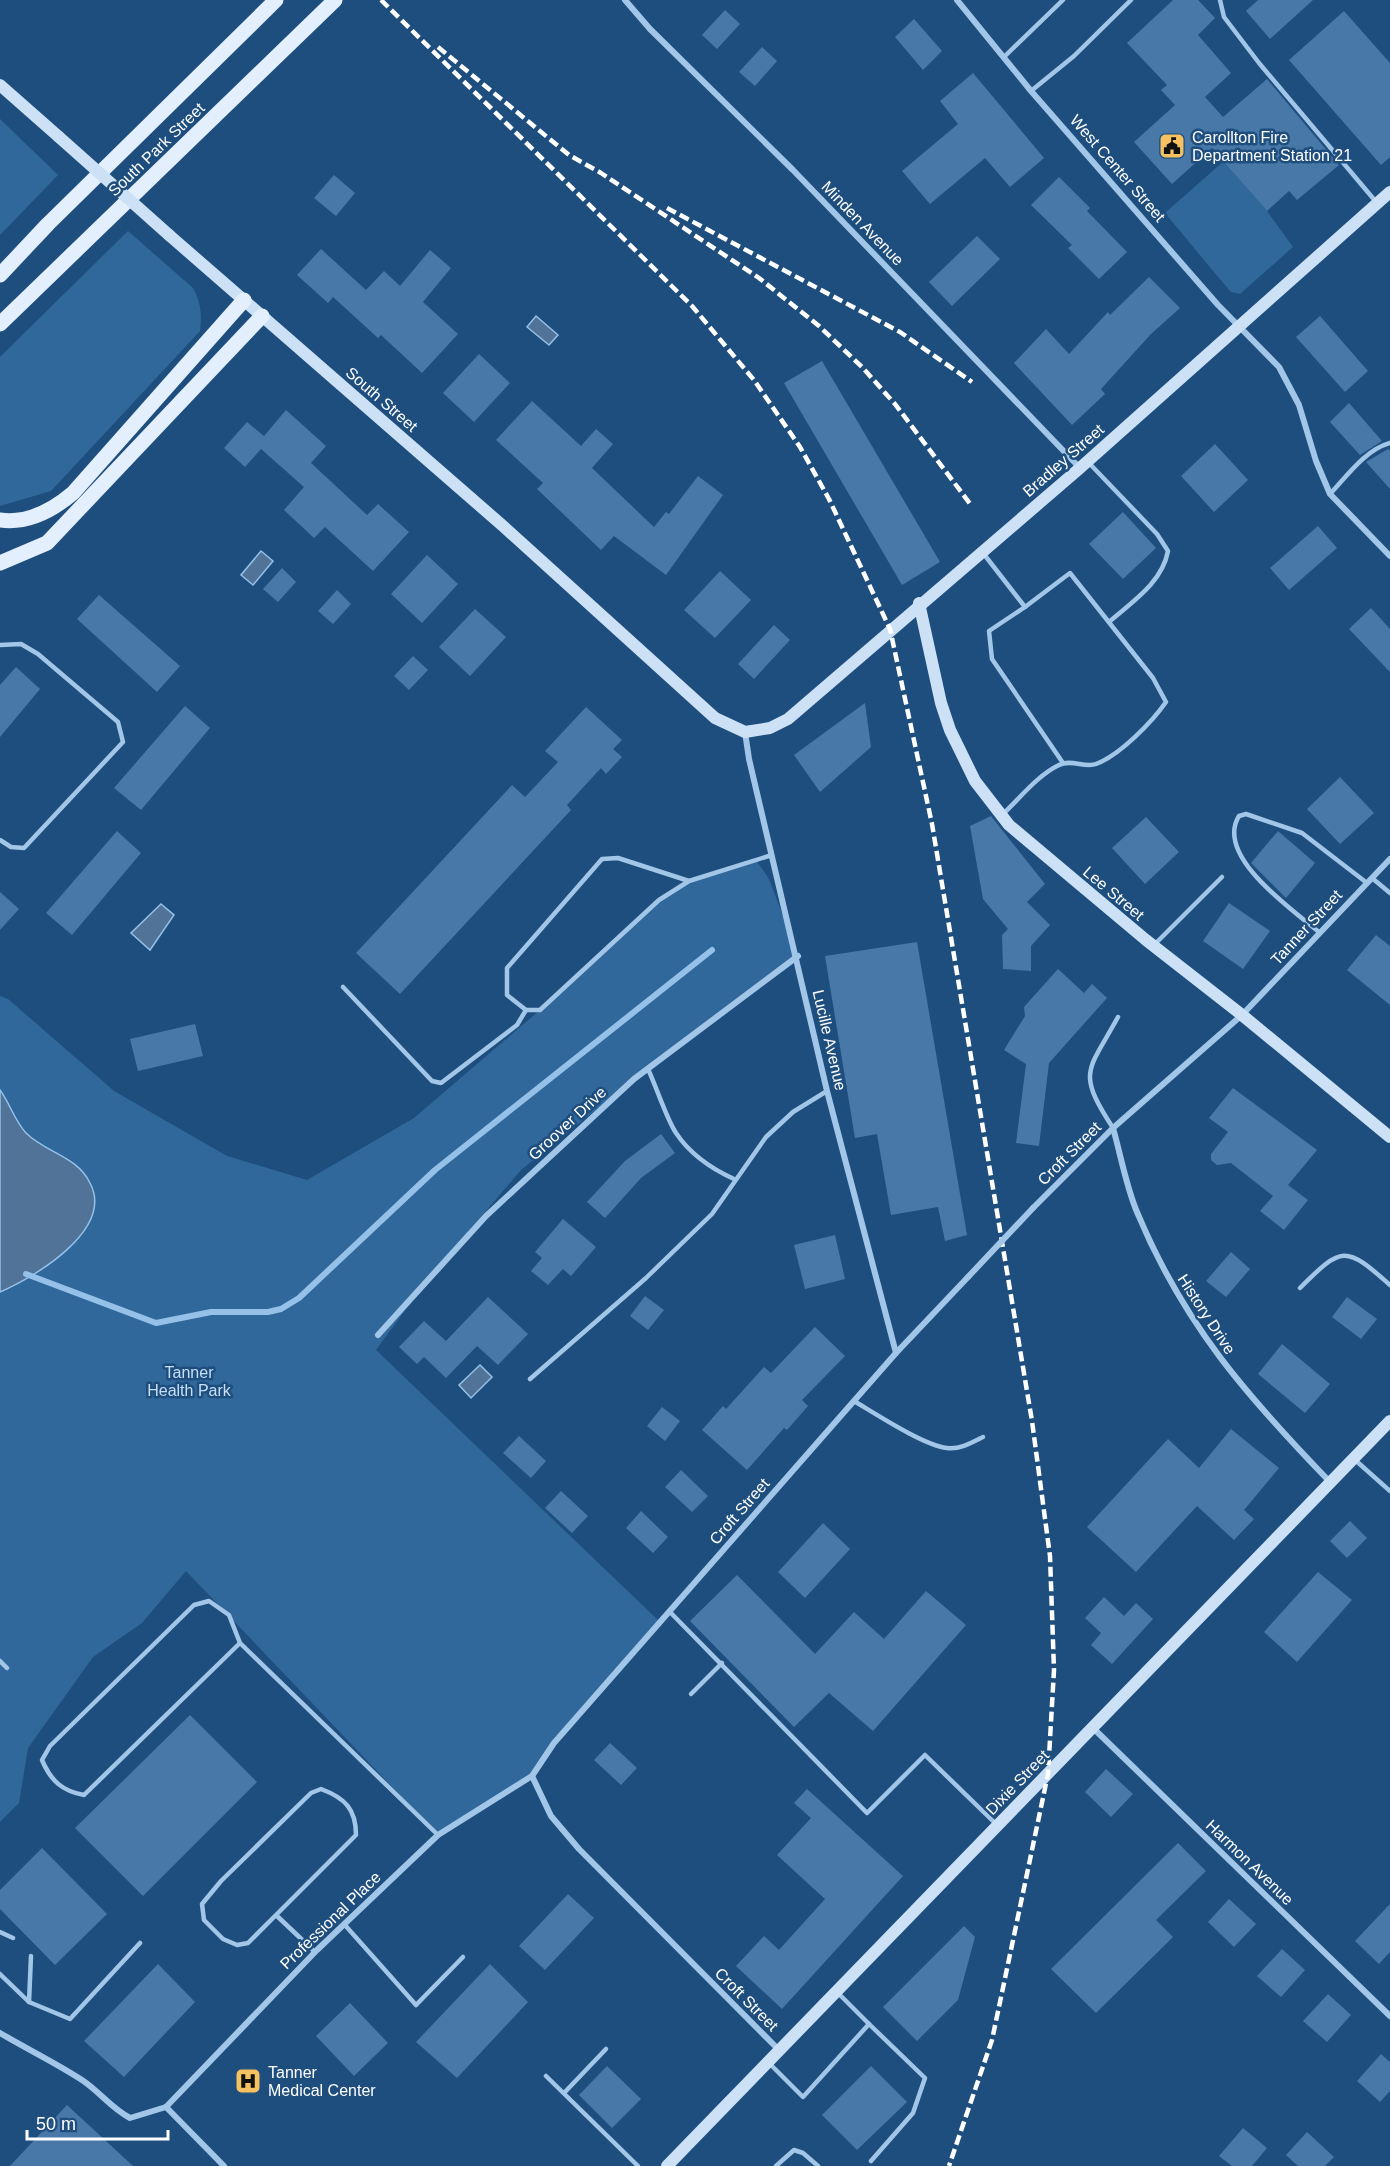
<svg xmlns="http://www.w3.org/2000/svg" width="1390" height="2166" font-family="Helvetica,sans-serif">
  <rect width="100%" height="100%" fill="#1e4e7e"/>
  <!-- green -->
  <g fill="#31689c">
    <polygon points="0,119 58,175 0,235"/>
    <polygon points="1224,161 1267,211 1293,247 1240,294 1231,292 1224,284 1165,213"/>
    <path d="M128,231L193,288C201,303 202,315 200,331L51,491L0,506V357Z"/>
    <polygon points="756,860 769,879 798,956 634,1079 521,1170 431,1275 376,1350 660,1622 554,1743 532,1776 438,1835 186,1571 142,1623 93,1657 28,1748 19,1803 0,1822 0,996 8,999 114,1091 227,1156 307,1180 414,1118 540,1010 659,900 689,881"/>
  </g>
  <!-- water -->
  <g fill="#507397" stroke="#95c1e9" stroke-width="1.5">
    <polygon points="536,316 558,335 549,345 527,327"/>
    <polygon points="261,551 273,561 253,585 241,575"/>
    <polygon points="161,904 174,915 150,950 131,933"/>
    <path d="M0,1090C10,1104 15,1121 26,1133C46,1153 77,1156 90,1183C115,1230 33,1278 0,1292Z"/>
    <polygon points="480,1365 492,1377 471,1398 459,1385"/>
  </g>
  <g fill="none" stroke-linecap="round" stroke-linejoin="round">
    <!-- stream -->
    <polyline stroke="#95c1e9" stroke-width="6" points="26,1274 156,1323 211,1312 268,1312 281,1309 299,1298 435,1170 712,950"/>
  </g>
  <!-- building -->
  <g fill="#4778a8">
    <polygon points="1173,0 1198,0 1215,18 1198,35 1231,73 1205,97 1223,117 1267,79 1339,165 1297,200 1289,191 1267,211 1212,148 1172,184 1134,142 1175,105 1161,90 1167,85 1127,43"/>
    <polygon points="1258,0 1313,0 1270,39 1246,11"/>
    <polygon points="725,10 740,24 717,49 702,35"/>
    <polygon points="1344,11 1390,63 1390,157 1381,165 1289,60"/>
    <polygon points="914,19 942,51 923,70 895,37"/>
    <polygon points="762,47 777,61 755,86 739,72"/>
    <polygon points="973,73 1044,158 1010,187 985,158 930,204 902,171 958,124 940,101"/>
    <polygon points="334,175 355,193 336,216 314,198"/>
    <polygon points="1059,177 1090,208 1087,211 1127,252 1099,279 1068,248 1072,245 1031,205"/>
    <polygon points="977,236 1000,259 952,306 929,282"/>
    <polygon points="321,249 366,290 384,271 400,286 430,250 451,268 423,302 458,334 422,373 381,335 378,338 333,297 328,303 297,275"/>
    <polygon points="1149,277 1180,308 1151,334 1101,389 1105,394 1072,425 1014,363 1046,329 1069,354 1108,312 1110,315"/>
    <polygon points="1320,316 1368,371 1345,392 1296,337"/>
    <polygon points="479,354 510,383 474,422 443,393"/>
    <polygon points="822,361 940,562 902,585 784,383"/>
    <polygon points="532,401 581,446 596,429 613,444 592,468 654,527 666,512 669,514 698,476 723,495 666,575 614,536 601,550 537,489 543,483 496,440"/>
    <polygon points="1349,403 1382,441 1360,455 1330,422"/>
    <polygon points="286,410 326,446 311,463 367,515 378,504 409,532 373,571 325,527 314,538 284,510 304,487 261,449 245,467 224,448 247,422 264,436"/>
    <polygon points="1215,444 1248,480 1214,512 1181,476"/>
    <polygon points="1388,449 1390,451 1390,489 1366,462"/>
    <polygon points="1123,512 1156,548 1123,579 1089,544"/>
    <polygon points="1318,526 1337,548 1289,590 1270,568"/>
    <polygon points="427,555 458,584 422,623 391,594"/>
    <polygon points="282,568 296,582 278,602 263,589"/>
    <polygon points="720,571 751,600 715,638 684,610"/>
    <polygon points="337,590 351,604 333,624 318,611"/>
    <polygon points="99,595 180,666 157,692 77,619"/>
    <polygon points="1371,608 1390,629 1390,672 1349,629"/>
    <polygon points="475,609 506,637 470,676 439,647"/>
    <polygon points="774,625 790,640 754,679 738,664"/>
    <polygon points="413,656 428,670 409,690 394,676"/>
    <polygon points="16,667 40,689 0,737 0,685"/>
    <polygon points="865,703 871,747 820,792 794,755"/>
    <polygon points="185,706 210,728 141,810 114,788"/>
    <polygon points="586,707 622,740 613,749 622,757 606,774 601,768 567,805 571,810 400,994 356,953 512,785 525,797 558,762 545,751"/>
    <polygon points="1340,777 1374,813 1340,844 1307,809"/>
    <polygon points="991,816 1045,884 1027,902 1050,925 1031,946 1031,971 1003,969 1002,935 1008,929 983,899 970,826"/>
    <polygon points="1146,817 1179,852 1145,884 1112,848"/>
    <polygon points="117,831 141,853 72,935 46,913"/>
    <polygon points="1278,831 1315,863 1286,898 1251,863"/>
    <polygon points="0,892 19,909 0,930"/>
    <polygon points="1229,903 1270,931 1243,969 1203,941"/>
    <polygon points="1376,935 1390,946 1390,1005 1347,970"/>
    <polygon points="917,942 967,1235 945,1241 938,1207 891,1215 877,1134 855,1138 825,956"/>
    <polygon points="1058,969 1084,993 1092,984 1107,998 1049,1063 1039,1146 1016,1143 1026,1064 1004,1050 1025,1016 1024,1007"/>
    <polygon points="195,1024 203,1056 138,1071 130,1039"/>
    <polygon points="1233,1088 1317,1150 1288,1185 1308,1200 1284,1230 1260,1211 1273,1196 1231,1163 1217,1165 1211,1160 1211,1154 1228,1132 1209,1118"/>
    <polygon points="661,1134 675,1153 641,1178 605,1218 587,1202 625,1161"/>
    <polygon points="563,1219 596,1247 571,1276 563,1269 548,1285 531,1271 542,1258 535,1252"/>
    <polygon points="835,1235 845,1279 805,1289 794,1245"/>
    <polygon points="1231,1252 1250,1269 1226,1297 1206,1281"/>
    <polygon points="645,1296 664,1310 648,1330 630,1316"/>
    <polygon points="488,1297 528,1334 498,1365 477,1346 446,1378 424,1357 417,1364 399,1347 424,1321 446,1341"/>
    <polygon points="1347,1297 1377,1319 1361,1339 1332,1317"/>
    <polygon points="815,1327 845,1356 802,1400 808,1406 787,1430 784,1428 747,1470 702,1430 723,1406 726,1409 764,1367 771,1373"/>
    <polygon points="1282,1344 1330,1384 1305,1413 1258,1374"/>
    <polygon points="662,1407 680,1421 665,1441 647,1426"/>
    <polygon points="1231,1429 1279,1468 1244,1510 1254,1519 1234,1540 1197,1506 1136,1572 1087,1527 1168,1439 1199,1468"/>
    <polygon points="519,1436 546,1461 531,1478 503,1453"/>
    <polygon points="681,1470 708,1496 692,1512 665,1487"/>
    <polygon points="561,1491 588,1516 572,1533 545,1508"/>
    <polygon points="641,1511 668,1537 653,1553 626,1528"/>
    <polygon points="1350,1521 1367,1538 1347,1558 1330,1541"/>
    <polygon points="823,1523 850,1549 805,1598 778,1572"/>
    <polygon points="1318,1572 1352,1600 1297,1662 1264,1632"/>
    <polygon points="737,1575 815,1654 854,1612 884,1639 926,1591 966,1625 873,1731 829,1693 794,1727 690,1621"/>
    <polygon points="1104,1597 1124,1616 1136,1603 1153,1619 1112,1664 1091,1645 1101,1633 1085,1618"/>
    <polygon points="190,1715 257,1782 143,1896 75,1828"/>
    <polygon points="610,1743 637,1768 621,1785 594,1760"/>
    <polygon points="1106,1769 1133,1794 1111,1817 1085,1792"/>
    <polygon points="807,1789 903,1876 782,2009 736,1966 764,1936 779,1950 825,1899 777,1855 811,1818 794,1803"/>
    <polygon points="1178,1843 1206,1871 1156,1920 1173,1937 1096,2013 1051,1969"/>
    <polygon points="42,1848 107,1914 55,1965 0,1909 0,1890"/>
    <polygon points="568,1894 594,1918 545,1970 519,1946"/>
    <polygon points="1229,1899 1256,1924 1234,1947 1208,1922"/>
    <polygon points="1390,1904 1390,1952 1379,1964 1355,1941"/>
    <polygon points="964,1926 975,1937 958,2000 917,2041 883,2007"/>
    <polygon points="1282,1949 1305,1970 1281,1997 1257,1976"/>
    <polygon points="158,1964 195,2002 124,2077 84,2041"/>
    <polygon points="490,1964 528,2002 457,2078 416,2042"/>
    <polygon points="1328,1994 1351,2015 1327,2042 1303,2021"/>
    <polygon points="350,2003 388,2043 354,2076 316,2036"/>
    <polygon points="1381,2054 1390,2062 1390,2091 1380,2102 1357,2081"/>
    <polygon points="607,2066 641,2099 612,2128 579,2095"/>
    <polygon points="871,2066 907,2102 857,2150 822,2115"/>
    <polygon points="67,2105 133,2166 10,2166"/>
    <polygon points="1243,2128 1267,2148 1252,2166 1232,2166 1219,2156"/>
    <polygon points="1307,2132 1334,2157 1325,2166 1298,2166 1286,2155"/>
  </g>
  <g fill="none" stroke-linecap="round" stroke-linejoin="round">
    <!-- lane -->
    <g stroke="#a2c6e8" stroke-width="4.5">
      <polyline points="1220,0 1224,17 1259,63 1377,203"/>
      <polyline points="1004,57 1063,0"/>
      <polyline points="1031,91 1074,56 1131,0"/>
      <path d="M1089,463L1157,534L1168,551C1162,583 1132,602 1109,622"/>
      <path d="M1330,494C1347,476 1365,450 1390,443"/>
      <path d="M983,553L1025,607L1070,573L1153,678L1166,702C1152,722 1120,755 1096,764C1085,768 1071,759 1059,765C1038,775 1020,798 1003,814"/>
      <polyline points="1025,607 989,631 992,659 1063,763"/>
      <polyline points="0,645 21,644 38,654 118,722 123,742 24,848 11,847 0,840"/>
      <polyline points="1372,878 1390,893"/>
      <polyline points="689,881 618,858 602,859 507,968 507,995 526,1010 540,1010 659,900 689,881 772,855"/>
      <path d="M1320,933C1293,910 1214,856 1239,816L1246,814L1302,833L1367,883"/>
      <polyline points="1155,944 1222,877"/>
      <polyline points="343,987 432,1081 441,1083 517,1025 526,1010"/>
      <path d="M648,1069C656,1086 667,1120 676,1133C690,1154 712,1169 734,1179"/>
      <path d="M1113,1128C1076,1071 1088,1072 1118,1017"/>
      <path d="M1300,1288C1342,1246 1345,1245 1390,1285"/>
      <polyline points="530,1379 646,1278 712,1214 766,1137 793,1112 827,1091"/>
      <path d="M854,1401C876,1414 923,1445 947,1448C959,1450 973,1442 983,1437"/>
      <polyline points="1354,1459 1390,1491"/>
      <polyline points="669,1611 867,1813 925,1755 997,1825"/>
      <path d="M240,1643L84,1795C62,1791 51,1781 42,1760L50,1746L194,1605L209,1601L229,1615L240,1643L438,1835"/>
      <polyline points="0,1661 7,1668"/>
      <polyline points="691,1694 722,1663"/>
      <path d="M276,1915L356,1835C356,1809 345,1798 321,1789L311,1793L221,1881L202,1904L204,1920L223,1939L237,1945L248,1943L276,1915L315,1952"/>
      <polyline points="344,1924 416,2005 463,1957"/>
      <polyline points="0,1932 13,1938"/>
      <polyline points="0,1974 29,2002 70,2019 140,1943"/>
      <polyline points="29,2002 31,1956"/>
      <polyline points="869,2024 925,2078 913,2113 871,2161"/>
      <polyline points="768,2062 803,2097 869,2024 837,1992"/>
      <polyline points="546,2076 638,2166"/>
      <polyline points="564,2093 606,2049"/>
      <polyline points="776,2166 794,2150 803,2153 818,2166"/>
    </g>
    <!-- street -->
    <g stroke="#a2c6e8" stroke-width="6">
      <polyline points="625,0 650,29 793,170 1080,468"/>
      <polyline points="957,0 1031,91 1218,305 1279,367 1299,405 1316,461 1330,494 1390,556"/>
      <polyline points="745,732 749,759 827,1091 896,1353"/>
      <path d="M1113,1128C1121,1156 1126,1186 1137,1212C1184,1325 1247,1396 1330,1482"/>
      <polyline points="1033,1208 1113,1128 1242,1015 1390,859"/>
      <polyline points="378,1335 486,1216 634,1079 798,956"/>
      <polyline points="1092,1727 1390,2016"/>
      <polyline points="532,1776 551,1816 579,1849 779,2050"/>
      <path d="M0,2033C27,2049 56,2063 82,2080C100,2092 111,2108 130,2118L166,2107L317,1950L438,1835L532,1776L554,1743L896,1353L968,1277"/>
      <polyline points="166,2107 224,2166"/>
    </g>
    <!-- secondary -->
    <g stroke="#cce1f6" stroke-width="12">
      <polyline points="0,85 59,137"/>
      <polyline points="169,235 503,526 715,718 745,732 770,728 788,719 1080,468 1390,192"/>
      <polyline points="919,603 941,703 950,730 975,781 1009,825 1146,940 1242,1015 1390,1137"/>
      <polyline points="667,2166 1390,1421"/>
    </g>
    <!-- primary -->
    <g stroke="#e4effd" stroke-width="15">
      <polyline points="0,275 48,224 276,0"/>
      <polyline points="0,324 335,0"/>
      <path d="M0,520C28,524 53,510 73,493L244,300"/>
      <polyline points="0,563 47,543 262,316"/>
    </g>
    <!-- rail -->
    <g stroke="#fff" stroke-width="4.5" stroke-dasharray="10 4.5" stroke-linecap="butt">
      <polyline points="381,0 692,306 754,380 800,447 829,499 890,629 932,824 1032,1421 1050,1556 1054,1670 1048,1774 992,2040 949,2166"/>
      <polyline points="438,47 569,155 601,173 759,278 819,326 862,367 895,404 971,505"/>
      <polyline points="667,208 900,332 972,382"/>
    </g>
    <!-- street-bridge -->
    <polyline stroke="#a2c6e8" stroke-width="6" points="968,1277 1033,1208"/>
    <!-- secondary-bridge -->
    <polyline stroke="#cce1f6" stroke-width="12" points="59,137 169,235"/>
  </g>
  <!-- icons -->
  <defs>
    <g id="civic-square" transform="scale(1.35)"><rect x="-9" y="-9" width="18" height="18" rx="4" fill="#f6c261" stroke="#1e4e7e"/><path d="M-.6-6.5H3V-4.5H.6V-3L4-1V1h2V6H-6V1h2V-1L-.6-3ZM-1.2 2.5V6h2.4V2.5Z" fill="#111"/></g>
    <g id="hospital-square" transform="scale(1.35)"><rect x="-9" y="-9" width="18" height="18" rx="4" fill="#f6c261" stroke="#1e4e7e"/><path d="M-5-5h3v3.5h4V-5h3V5h-3V1.5h-4V5h-3Z" fill="#111"/></g>
  </defs>
  <g fill-rule="evenodd">
    <use href="#civic-square" x="1172" y="146"/>
    <use href="#hospital-square" x="248" y="2081"/>
  </g>
  <g text-anchor="middle" stroke-width="5" stroke-linejoin="round" paint-order="stroke">
    <!-- poi labels -->
    <g font-size="16" fill="#fff" stroke="#1e4e7e" text-anchor="start">
      <text x="1192" y="143">Carollton Fire<tspan x="1192" dy="18">Department Station 21</tspan></text>
      <text x="268" y="2078">Tanner<tspan x="268" dy="18">Medical Center</tspan></text>
    </g>
    <!-- street labels -->
    <g font-size="16" fill="#fff" stroke="#1e4e7e">
      <text transform="translate(156 149) rotate(-44)" y="6">South Park Street</text>
      <text transform="translate(1118 168) rotate(49)" y="6">West Center Street</text>
      <text transform="translate(863 223) rotate(46)" y="6">Minden Avenue</text>
      <text transform="translate(382 399) rotate(41)" y="6">South Street</text>
      <text transform="translate(1063 460) rotate(-41)" y="6">Bradley Street</text>
      <text transform="translate(1114 893) rotate(40)" y="6">Lee Street</text>
      <text transform="translate(1306 927) rotate(-47)" y="6">Tanner Street</text>
      <text transform="translate(830 1040) rotate(77)" y="6">Lucille Avenue</text>
      <text transform="translate(567 1123) rotate(-43)" y="6">Groover Drive</text>
      <text transform="translate(1069 1153) rotate(-45)" y="6">Croft Street</text>
      <text transform="translate(1207 1314) rotate(57)" y="6">History Drive</text>
      <text transform="translate(739 1511) rotate(-49)" y="6">Croft Street</text>
      <text transform="translate(1017 1782) rotate(-46)" y="6">Dixie Street</text>
      <text transform="translate(1250 1862) rotate(44)" y="6">Harmon Avenue</text>
      <text transform="translate(330 1920) rotate(-44)" y="6">Professional Place</text>
      <text transform="translate(747 1999) rotate(45)" y="6">Croft Street</text>
    </g>
    <!-- park labels -->
    <g font-size="16" fill="#c6def6" stroke="#1e4e7e">
      <text x="189" y="1378">Tanner<tspan x="189" dy="18">Health Park</tspan></text>
    </g>
  </g>
  <!-- scale -->
  <path d="M27 2130v9h141v-9" fill="none" stroke="#ffffff" stroke-width="3"/>
  <text x="36" y="2130" font-size="18" fill="#ffffff" stroke="#1e4e7e" stroke-width="4.5" paint-order="stroke">50 m</text>
</svg>
